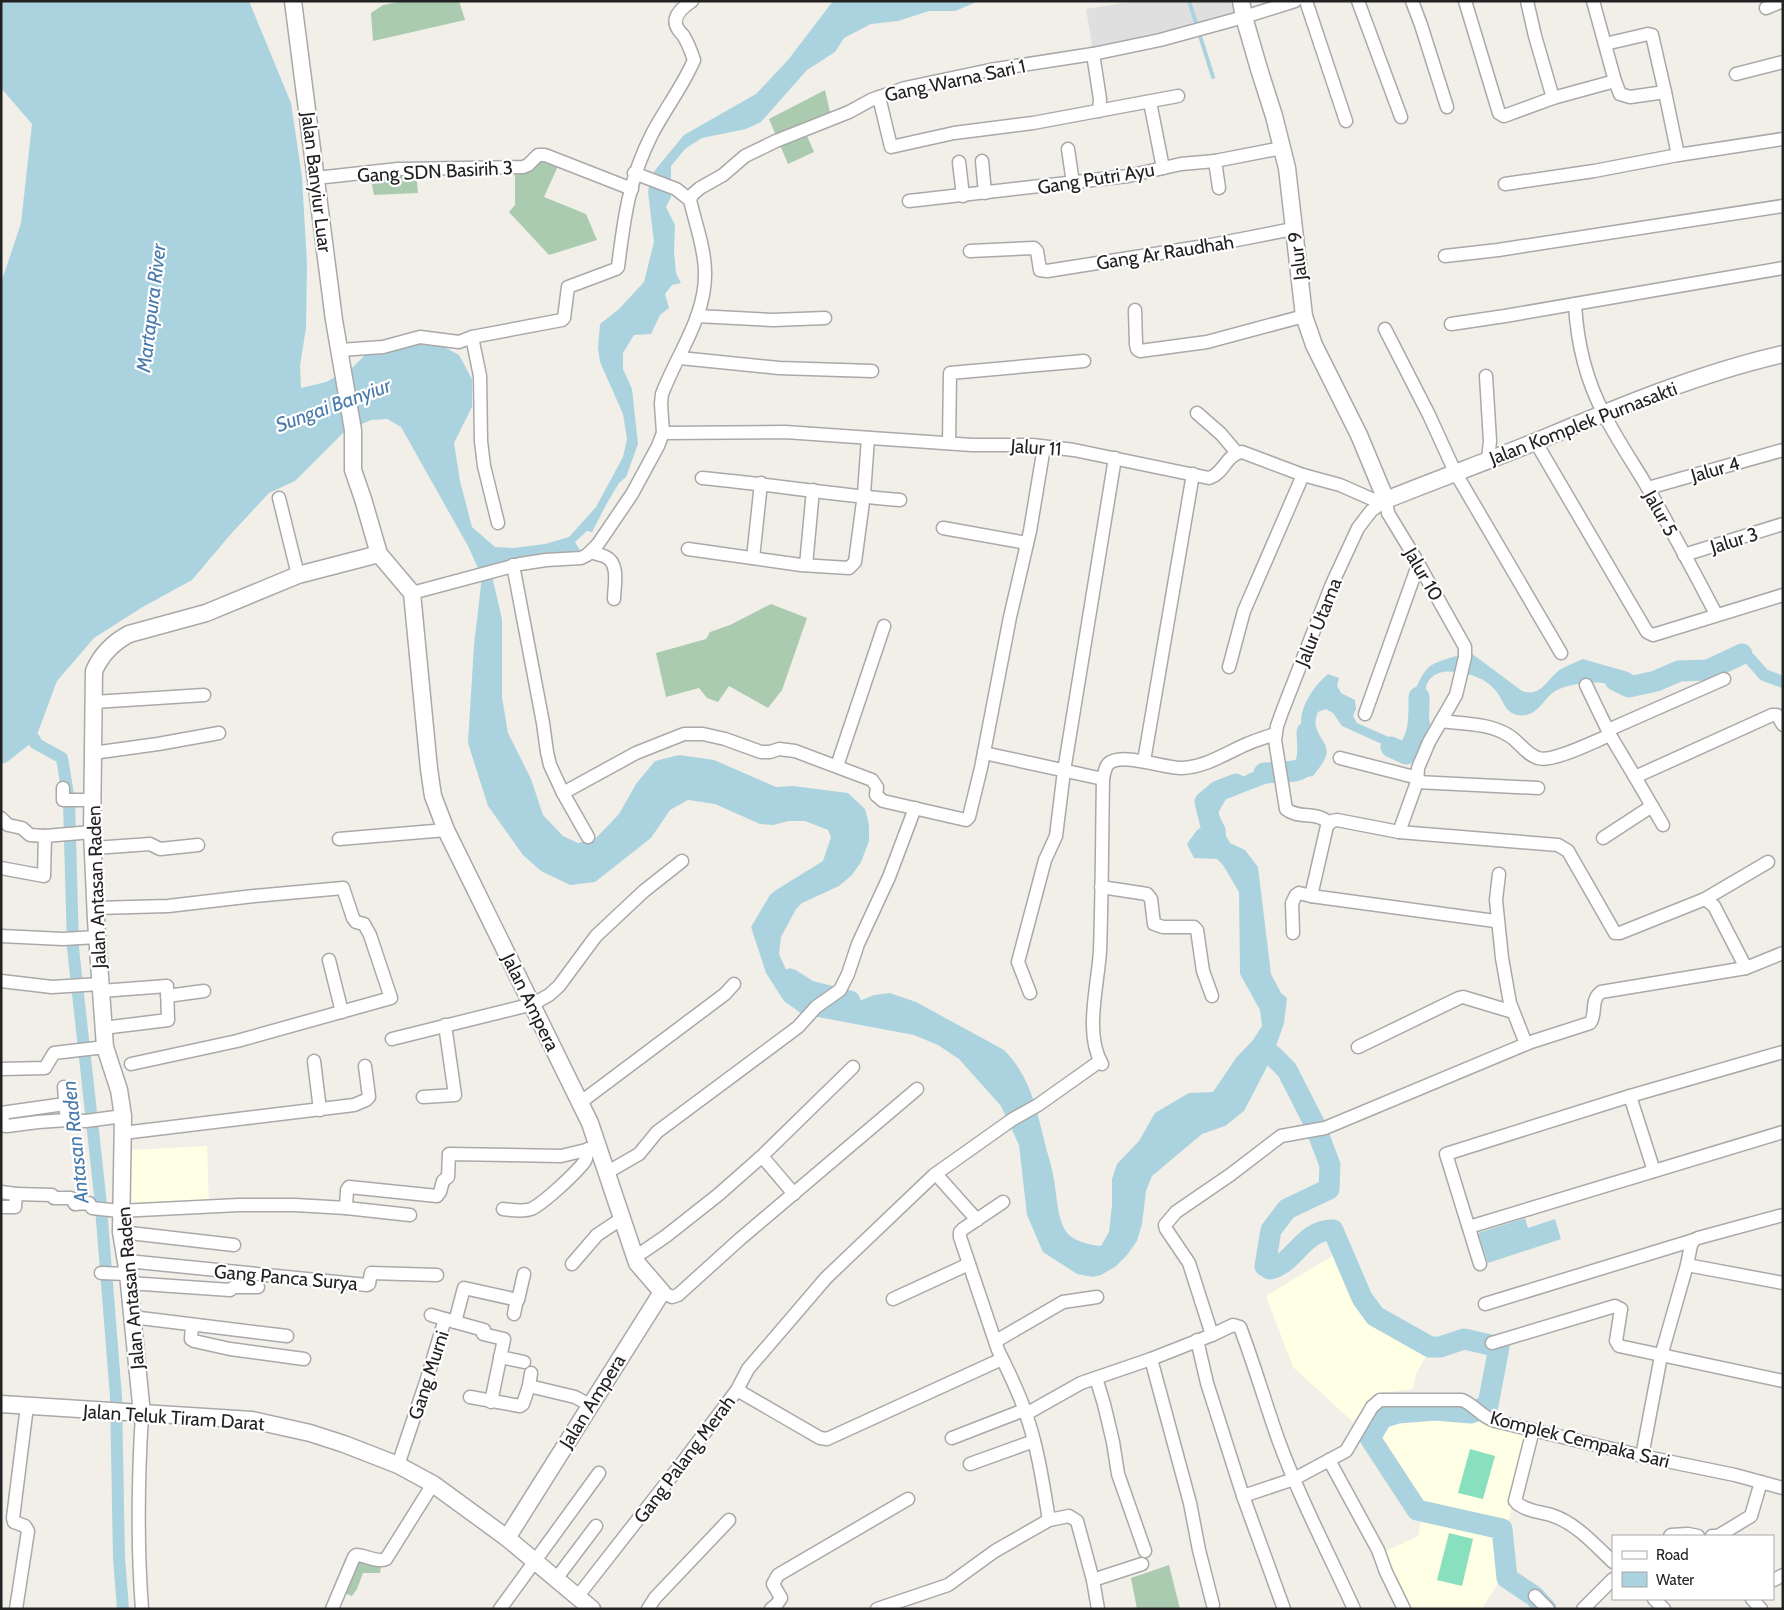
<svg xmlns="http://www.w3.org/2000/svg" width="1784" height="1610" font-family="Cabin,sans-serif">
  <rect width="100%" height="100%" fill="#f2efe9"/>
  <!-- residential -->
  <polygon fill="#e0dfdf" points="1137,1 1237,1 1241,13 1188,35 1093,51 1086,9"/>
  <!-- education -->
  <g fill="#ffffe5">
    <polygon points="207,1146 209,1206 132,1210 130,1150"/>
    <polygon points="1337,1253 1372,1318 1430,1349 1416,1374 1413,1389 1374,1394 1353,1422 1293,1367 1266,1296"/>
    <polygon points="1443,1414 1526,1434 1504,1545 1504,1574 1482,1609 1407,1609 1380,1554 1418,1536 1422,1516 1379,1439 1389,1419"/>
  </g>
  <!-- cemetery -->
  <g fill="#aacbaf">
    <polygon points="403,1 459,1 465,20 373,41 371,13 383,5"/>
    <polygon points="825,90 830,112 802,124 814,152 788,164 769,119"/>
    <polygon points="539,159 558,166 544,197 586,214 597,240 549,255 509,212 515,205 515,172 531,171"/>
    <polygon points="416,173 418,193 374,195 370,175"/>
    <polygon points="771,604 807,618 782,690 768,708 729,686 718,702 707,698 699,688 666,697 656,653 706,639 710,632 730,625"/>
    <polygon points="357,1558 381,1566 380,1573 363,1573 357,1589 352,1596 344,1593"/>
    <polygon points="1169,1565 1180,1609 1137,1609 1131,1578"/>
  </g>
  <!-- pitch -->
  <g fill="#88e0be">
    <polygon points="1470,1449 1495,1456 1483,1499 1458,1493"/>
    <polygon points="1449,1533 1473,1539 1462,1586 1437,1580"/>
  </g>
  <!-- water -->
  <g fill="#aad3df">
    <path d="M1,1H249L291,103L302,177L307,264L306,328L300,366L301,388L326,382L353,367L367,353L418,342H435L459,355L472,379V407L454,443L460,481L472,527L495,547L514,548L545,544L569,537L596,507L623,457L627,439L623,414L600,362L598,348L600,324L619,309L644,282L654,242L648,192L651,176L656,169L684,135L756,94L788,60L833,1H979L955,11H929L898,21L871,24L844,38L835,52L807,70L761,122L746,129L702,138L685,149L671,166V197L666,207L675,225L674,251L676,273L681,283L672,285L665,294L669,308L660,315L651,334L634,335L623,353V369L632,389L638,444L626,477L619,483L607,503L592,532L587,531L575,542L583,555L492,576L502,619V697L508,733L531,779L543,815L563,836L578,843L596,838L619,814L636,784L655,761L679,755L714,760L776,787L793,786L848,793L865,809L869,825V841L861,862L852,875L839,886L802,903L796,909L781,937L779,954L789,976L802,986L824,997L859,1001L874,995L890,993L916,1002L1004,1050C1030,1076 1035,1105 1044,1139C1047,1153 1052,1166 1054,1180C1057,1195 1057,1223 1069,1235C1077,1242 1090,1245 1101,1246L1109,1232L1112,1205V1179L1117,1164L1139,1141L1155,1113L1189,1093L1213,1092L1236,1058L1253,1040L1262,1026L1260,1010L1240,974L1239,892L1223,865L1217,859L1194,858L1187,844L1197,830L1204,826L1206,803L1216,790L1275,761H1283L1295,772L1303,771C1314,753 1297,730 1302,713C1306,698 1316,684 1328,674L1339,678L1337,686L1341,693L1355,700L1356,709L1353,716L1357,723L1407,745L1414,744C1424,728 1416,715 1411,699C1416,689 1421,674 1429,667C1436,661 1461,654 1471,653L1522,691C1542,698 1547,678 1561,669C1568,665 1576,662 1583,659L1628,672L1635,676L1642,687L1627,690C1607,679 1578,681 1557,690C1543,697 1538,719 1517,715C1504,712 1503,699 1496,691C1485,678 1472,674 1456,672C1448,671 1438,671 1431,678C1417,691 1434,721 1430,737C1428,744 1423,751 1420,757L1415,759L1342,726L1333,713L1326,709L1318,712C1308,734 1331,740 1326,756C1324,763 1317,770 1313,776L1268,783L1226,799L1218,813L1225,827L1226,836L1230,843L1245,850L1258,867L1271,974L1281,993L1287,998L1284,1023L1273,1055L1244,1111L1225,1126L1202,1134L1152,1176L1146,1191L1142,1224L1137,1241L1127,1255L1115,1267L1101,1275L1093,1277L1077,1274L1043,1252L1027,1215L1019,1145L1001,1106L959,1059L938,1045L914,1035L802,1014L784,1001L766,973L751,927L770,895L776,890L823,861L831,837L828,830L805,821H789L773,825L760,824L715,804L688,800L670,810L651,838L595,882L570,885L541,871L523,855L488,806L468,743L474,645L482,577L468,546L401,427L387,419L371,420L345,431L295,481L269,493L230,535L192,580L141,608L94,638L57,681L35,740L7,762L1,764V283L21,223L32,124L1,88Z"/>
    <polygon points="1525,1218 1528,1228 1555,1219 1561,1239 1488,1263 1478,1233"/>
  </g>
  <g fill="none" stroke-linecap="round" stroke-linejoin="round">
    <!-- stream -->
    <polyline stroke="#aad3df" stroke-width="4" points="1189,1 1213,77"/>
    <!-- canal -->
    <g stroke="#aad3df" stroke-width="12">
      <polyline points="1742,654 1750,659 1764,675 1783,682"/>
      <polyline points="1,701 35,740 35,743 62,758 69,801 73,948 100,1195 116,1397 119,1558 123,1609"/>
    </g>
    <!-- river -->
    <g stroke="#aad3df" stroke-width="21">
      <polyline points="1615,680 1629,687 1656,681 1679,671 1708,670 1742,654"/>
      <path d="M1391,747L1406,754C1420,735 1419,719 1419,697"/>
      <path d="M1264,773C1304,770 1310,777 1307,732"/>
      <polyline points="1215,833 1211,826 1205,802 1218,791 1236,784"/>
      <polyline points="790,979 809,991 850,1001"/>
      <path d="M1253,1056L1272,1055L1287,1070L1314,1123L1330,1165L1329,1189L1287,1209L1271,1230L1265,1266L1270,1269C1294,1264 1304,1229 1333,1230L1362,1298L1375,1316L1430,1347H1440L1464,1339L1499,1347L1488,1405L1471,1413L1435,1410L1398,1413L1382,1418L1370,1438L1417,1510L1502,1529L1507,1578L1534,1596L1546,1609"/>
    </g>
    <!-- minor casing -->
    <g stroke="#a9a9a9" stroke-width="15">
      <g id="minor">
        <polyline points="1306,1 1346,121"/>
        <polyline points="1358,1 1401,117"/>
        <polyline points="1412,1 1421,25 1447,107"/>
        <polyline points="1465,1 1499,113 1504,116 1553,98"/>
        <polyline points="1527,1 1535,36 1553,98 1615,81"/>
        <polyline points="1593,1 1615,81 1620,94 1630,97 1665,92 1678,155"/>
        <polyline points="1766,8 1783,1"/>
        <polyline points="1605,44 1648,34 1652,35 1665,92"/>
        <polyline points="1093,54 1100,99 1099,111"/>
        <polyline points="1736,74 1783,62"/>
        <polyline points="879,97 891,147 954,133 1033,123 1178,96"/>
        <polyline points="1150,102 1163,168"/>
        <polyline points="1068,149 1073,183"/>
        <polyline points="982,161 985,193"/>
        <polyline points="1215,161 1219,188"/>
        <polyline points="959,162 963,196"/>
        <polyline points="316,178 398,169 523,167 528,165 538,155 545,155 632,189"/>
        <polyline points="1505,184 1594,171 1678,155 1783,139"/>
        <polyline points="690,200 692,195 700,188 723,175 745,156 776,141 849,112 871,100 905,88 990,70 1093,54 1160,40 1244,17 1295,1"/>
        <polyline points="909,201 1128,176 1181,164 1215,161 1282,148"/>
        <polyline points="970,251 1034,248 1037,251 1040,270 1047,271 1211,245 1293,229"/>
        <polyline points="1445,256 1498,250 1783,206"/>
        <path d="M1575,304C1577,342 1586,380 1604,414C1617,440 1634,464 1649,490C1672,531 1694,572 1716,614"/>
        <polyline points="1135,310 1136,344 1137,349 1140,351 1207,342 1304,316"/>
        <polyline points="697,316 773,320 825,318"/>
        <polyline points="1451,324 1505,316 1783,268"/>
        <polyline points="1385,329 1429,415 1455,472 1561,653"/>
        <polyline points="340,350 383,347 420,337 459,342 472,337"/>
        <polyline points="680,358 779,368 872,371"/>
        <polyline points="1486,376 1490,441 1488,459"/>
        <polyline points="1197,413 1221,434 1237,453"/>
        <path d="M663,433L785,432L972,445H1032L1074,450L1209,478C1224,474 1226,454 1242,452L1303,475L1340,485L1374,500H1386"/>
        <polyline points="1535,441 1647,632 1653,635 1783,595"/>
        <polyline points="949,443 950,373 1084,361"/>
        <path d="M702,478C768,484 834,495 900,500"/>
        <polyline points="1648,488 1783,450"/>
        <polyline points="279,498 298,575"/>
        <polyline points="1386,500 1388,513 1414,556 1465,647 1465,657 1456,695 1429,742 1418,768 1417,782 1399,832"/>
        <path d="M498,523L484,466L481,441L480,376L472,337L562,320L564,318L568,287L616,269L618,267C624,218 629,179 652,134C665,109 683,86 694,60C691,51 688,43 683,35C681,33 679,31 678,29C670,17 683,7 692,1"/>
        <polyline points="943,528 1027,543"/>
        <polyline points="688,549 801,565 849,568 855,562 864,494 868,438"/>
        <path d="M591,552C596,554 602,555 606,557C620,564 614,587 614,599"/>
        <polyline points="1684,555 1783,524"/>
        <polyline points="753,558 761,483"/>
        <polyline points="513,565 543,723 547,752 550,765 563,793"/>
        <polyline points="806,565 813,490"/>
        <path d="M412,593L520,564L546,560L581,558L587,555L598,544L632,494L658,446L663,433L661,404L662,394C677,354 706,317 705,272C705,249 695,222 690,200L676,189L634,173"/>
        <polyline points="1229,667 1244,611 1303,475"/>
        <polyline points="1586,685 1610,735 1635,777 1772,715 1777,715 1783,725"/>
        <polyline points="94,702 204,695"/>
        <polyline points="1365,714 1418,565"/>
        <path d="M1441,721C1464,724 1488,723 1508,735C1519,741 1525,754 1538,758C1552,763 1595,741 1610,735"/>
        <polyline points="1608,730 1724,679"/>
        <polyline points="93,753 158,744 219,733"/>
        <polyline points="984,753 1103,779"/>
        <polyline points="1340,758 1418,778"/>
        <polyline points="1144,761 1193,474"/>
        <polyline points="837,766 884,626"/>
        <polyline points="1635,777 1663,825"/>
        <polyline points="1417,782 1538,788"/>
        <polyline points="63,788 63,800 92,800"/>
        <polyline points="1,818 8,825 22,828 30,835 45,836 44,876 1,868"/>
        <path d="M1329,823C1315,810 1300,820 1286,809L1275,740L1277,726L1282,712L1332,584L1358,528L1371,511L1386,500"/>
        <polyline points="45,836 92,832"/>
        <polyline points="588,837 563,793 636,753 684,734 703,734 725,739 761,752 770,752 779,749 795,751 872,780 877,787 876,795 883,801 966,820 969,817 981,768 1010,617 1030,531 1044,447"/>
        <polyline points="1603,838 1652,806"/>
        <polyline points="339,839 446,830"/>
        <polyline points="94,848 150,844 160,849 198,845"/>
        <polyline points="1499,874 1496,900 1502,958 1510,1003 1526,1044"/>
        <polyline points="1101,887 1147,894 1151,899 1154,924 1163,927 1194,927 1197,930 1203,971 1212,996"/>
        <polyline points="1705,899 1768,862"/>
        <polyline points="96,908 168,906 254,896 343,888 353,918 356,922 364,924 370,935 391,998 237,1041 131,1064"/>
        <polyline points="1495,921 1311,896 1327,826 1332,821 1337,820 1399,832 1558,845 1568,851 1615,933 1620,933 1705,899 1714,906 1746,968 1783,953"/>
        <polyline points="1293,933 1292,903 1296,895 1299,893 1311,896"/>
        <polyline points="1,936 63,939 97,937"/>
        <polyline points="329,960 342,1012"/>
        <polyline points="1,981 52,987 100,984"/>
        <polyline points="101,991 167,986 168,1020 103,1028"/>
        <polyline points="1030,993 1018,962 1045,860 1056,836 1064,771 1115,458"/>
        <polyline points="167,996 204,991"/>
        <polyline points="392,1039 533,1004 549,995 559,986 596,936 644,891 682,861"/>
        <polyline points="1358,1047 1459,998 1463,997 1513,1012"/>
        <polyline points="314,1061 320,1110"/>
        <path d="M1102,1064C1084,1034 1098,985 1100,951C1102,894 1102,836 1103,779C1104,774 1105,768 1108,764C1121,751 1165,769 1182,768C1206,767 1226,753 1247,744C1256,740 1266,737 1275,734"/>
        <polyline points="1,1069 45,1068 54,1053 105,1047"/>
        <polyline points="64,1087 66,1112"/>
        <polyline points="1630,1096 1654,1171"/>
        <polyline points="423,1097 455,1095 445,1025"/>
        <polyline points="581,1102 725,994 734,984"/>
        <polyline points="1,1113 65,1104"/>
        <polyline points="2,1113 3,1122 5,1126 7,1126 38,1122 67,1120 86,1121 123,1116"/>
        <polyline points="123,1133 354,1105 366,1100 369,1097 365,1066"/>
        <polyline points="760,1158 853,1067"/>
        <polyline points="606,1173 639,1154 657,1132 798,1027 816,1007 840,990 848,974 858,944 889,877 915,808"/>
        <polyline points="936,1174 977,1220"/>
        <polyline points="1,1192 16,1194"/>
        <path d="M1003,1202L963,1229L960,1232V1237L998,1350C1008,1371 1019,1392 1026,1414C1038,1448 1043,1484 1049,1520"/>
        <polyline points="1,1207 15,1207 16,1194 52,1195 54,1198 71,1198 75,1204 89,1203 92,1208 119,1211 239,1205 295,1205 346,1208 410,1215"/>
        <polyline points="346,1208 347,1190 349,1187 437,1196 440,1192 443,1181 448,1177 449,1154 561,1156 599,1147"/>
        <path d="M503,1209C512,1210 523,1212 531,1209C543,1204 577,1172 585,1161C587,1157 587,1153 588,1149"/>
        <polyline points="1469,1227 1783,1132"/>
        <polyline points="121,1232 234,1245"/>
        <polyline points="634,1258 666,1236 718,1195 760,1158 766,1161 794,1194"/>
        <polyline points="127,1261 367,1285 369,1284 371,1273 437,1275"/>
        <polyline points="572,1264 597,1235 621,1219"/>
        <polyline points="1480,1264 1446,1154 1630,1096 1783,1052"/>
        <polyline points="1687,1265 1783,1283"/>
        <polyline points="101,1273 128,1274"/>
        <polyline points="129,1283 230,1290 234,1287 258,1287"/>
        <polyline points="662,1292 672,1297 678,1295 740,1239 917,1089"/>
        <polyline points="893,1299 969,1264"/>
        <polyline points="1485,1304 1694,1240"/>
        <polyline points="514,1314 517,1299"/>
        <polyline points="431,1315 455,1322 464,1288 518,1300 524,1274"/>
        <polyline points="132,1317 287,1336"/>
        <polyline points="455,1322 484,1330 483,1334 504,1339 491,1402"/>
        <polyline points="192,1325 191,1339 194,1341 230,1349 304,1359"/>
        <path d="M1212,1335L1189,1263L1166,1229L1165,1225L1176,1212L1230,1175L1281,1136L1325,1128L1531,1042L1590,1023C1597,1014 1590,1000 1601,992L1746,968"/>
        <polyline points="1197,1340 1207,1383 1243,1496 1284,1609"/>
        <polyline points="996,1341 1063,1302 1097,1297"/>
        <polyline points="1492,1343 1615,1306 1621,1309 1616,1341 1619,1346 1783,1381"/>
        <polyline points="500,1357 524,1362"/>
        <polyline points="1151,1359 1190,1503 1199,1550 1213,1605"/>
        <polyline points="1096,1378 1104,1404 1113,1442 1118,1474 1145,1551"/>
        <polyline points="529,1386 531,1373"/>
        <polyline points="737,1390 820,1438 827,1439 1002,1359"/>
        <polyline points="470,1397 520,1406 523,1404 529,1386 575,1397 590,1405"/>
        <path d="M1026,1414L1081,1383L1151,1359L1212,1335L1233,1325L1240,1327C1254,1364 1265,1402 1278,1439C1299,1497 1328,1552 1354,1609"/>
        <path d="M1533,1430L1515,1501C1522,1510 1540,1512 1551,1515C1576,1523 1594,1544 1613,1562"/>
        <polyline points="952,1438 1024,1410"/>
        <polyline points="1642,1456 1661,1356 1687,1265 1691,1245 1694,1240 1698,1238 1783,1215"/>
        <polyline points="1329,1460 1378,1550 1386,1572 1404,1609"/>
        <polyline points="970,1464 1034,1441"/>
        <polyline points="398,1465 426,1382 445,1319"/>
        <path d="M1243,1496L1294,1479L1346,1451L1372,1407L1380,1400H1462C1475,1405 1481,1417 1495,1421L1642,1456L1735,1475L1783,1488"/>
        <polyline points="1670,1536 1671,1535 1688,1534 1698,1536"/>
        <polyline points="1712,1536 1718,1536 1751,1516 1761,1482"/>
        <polyline points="556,1579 596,1526"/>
        <polyline points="1093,1580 1142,1564"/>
        <polyline points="1774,1580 1783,1575"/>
        <polyline points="578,1596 682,1463 737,1390 748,1369 826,1278 934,1175 1013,1119 1038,1105 1100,1061"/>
        <polyline points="1535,1596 1548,1609"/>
        <polyline points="1654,1599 1664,1609"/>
        <polyline points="1752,1599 1761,1609"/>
        <polyline points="16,1609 28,1531 25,1526 14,1522 13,1518 27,1406"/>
        <path d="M142,1609C137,1543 138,1479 142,1414"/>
        <path d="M332,1609L354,1557L356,1555C366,1555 376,1563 386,1559L433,1484"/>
        <polyline points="500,1609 599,1473"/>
        <polyline points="648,1609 655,1598 729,1520"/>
        <polyline points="771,1609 777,1604 781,1598 773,1584 778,1575 908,1499"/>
        <polyline points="877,1609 948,1585 995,1551 1049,1520 1069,1516 1077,1521 1093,1580 1098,1609"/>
        <polyline points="1583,1609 1613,1579"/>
      </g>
    </g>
    <!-- tertiary casing -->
    <g stroke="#a9a9a9" stroke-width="19">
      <g id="tertiary">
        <polyline points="293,1 334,320 353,430 353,470 363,499 379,554 412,593 429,769 433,796 446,830 590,1123 637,1263 662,1292 507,1538"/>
        <path d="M1241,1L1244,17L1259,69L1274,116L1287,168L1304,316L1314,345L1359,435L1386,500C1438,479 1491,460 1542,439C1621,406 1700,373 1783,354"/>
        <polyline points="1,1404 252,1420 310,1433 344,1444 398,1465 433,1484 507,1538 592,1609"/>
        <path d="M142,1414L128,1274L121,1232L123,1116L119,1090L105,1047L96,920L92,832L94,671C101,655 114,642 129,634L206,613L298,575L379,554"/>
      </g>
    </g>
    <!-- minor -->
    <use href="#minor" stroke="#fff" stroke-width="12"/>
    <!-- tertiary -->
    <use href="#tertiary" stroke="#fff" stroke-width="16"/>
  </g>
  <g text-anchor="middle" stroke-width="4.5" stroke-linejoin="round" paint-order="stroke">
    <!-- street labels -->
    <g font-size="19" fill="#222" stroke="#fff">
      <text transform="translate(955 80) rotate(-12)" y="7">Gang Warna Sari 1</text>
      <text transform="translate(435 171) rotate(-3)" y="7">Gang SDN Basirih 3</text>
      <text transform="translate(1096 178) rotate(-9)" y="7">Gang Putri Ayu</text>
      <text transform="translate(317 182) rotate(83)" y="7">Jalan Banyiur Luar</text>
      <text transform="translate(1165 252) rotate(-9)" y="7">Gang Ar Raudhah</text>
      <text transform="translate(1297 256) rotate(-97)" y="7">Jalur 9</text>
      <text transform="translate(1583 423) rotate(-21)" y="7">Jalan Komplek Purnasakti</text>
      <text transform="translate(1036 447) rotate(4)" y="7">Jalur 11</text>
      <text transform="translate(1715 469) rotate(-16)" y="7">Jalur 4</text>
      <text transform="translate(1661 513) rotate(61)" y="7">Jalur 5</text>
      <text transform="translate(1734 540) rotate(-17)" y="7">Jalur 3</text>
      <text transform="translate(1424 574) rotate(60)" y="7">Jalur 10</text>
      <text transform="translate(1318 622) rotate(-68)" y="7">Jalur Utama</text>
      <text transform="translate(96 887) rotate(-92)" y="7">Jalan Antasan Raden</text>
      <text transform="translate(531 1002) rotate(64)" y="7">Jalan Ampera</text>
      <text transform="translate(286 1277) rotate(5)" y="7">Gang Panca Surya</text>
      <text transform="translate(130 1288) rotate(-95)" y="7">Jalan Antasan Raden</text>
      <text transform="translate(428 1375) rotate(-72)" y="7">Gang Murni</text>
      <text transform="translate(592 1401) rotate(-58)" y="7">Jalan Ampera</text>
      <text transform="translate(174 1417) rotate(4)" y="7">Jalan Teluk Tiram Darat</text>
      <text transform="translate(1580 1439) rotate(14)" y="7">Komplek Cempaka Sari</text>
      <text transform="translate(684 1459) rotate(-53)" y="7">Gang Palang Merah</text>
    </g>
    <!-- water labels -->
    <g font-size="20" font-style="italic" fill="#4a7aab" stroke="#fff">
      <text transform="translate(151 308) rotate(-83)" y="7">Martapura River</text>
      <text transform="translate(333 405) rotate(-20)" y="7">Sungai Banyiur</text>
      <text transform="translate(75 1142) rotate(-96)" y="7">Antasan Raden</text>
    </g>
  </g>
  <!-- border -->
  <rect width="1784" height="1610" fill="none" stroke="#222222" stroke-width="5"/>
  <!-- legend -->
  <rect x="1612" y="1535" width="162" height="65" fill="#ffffff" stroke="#a7a7a7"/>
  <rect x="1622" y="1551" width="25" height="8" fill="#ffffff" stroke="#a7a7a7"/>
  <text x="1656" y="1560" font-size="15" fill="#222222">Road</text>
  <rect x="1622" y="1572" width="25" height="15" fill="#aad3df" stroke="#a7a7a7"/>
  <text x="1656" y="1585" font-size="15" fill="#222222">Water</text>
</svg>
